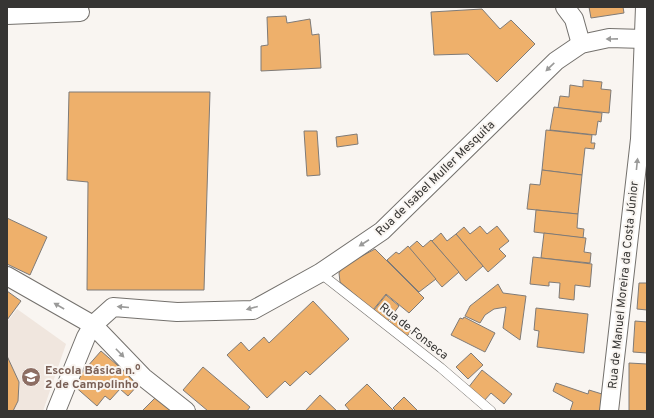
<svg xmlns="http://www.w3.org/2000/svg" width="654" height="418" font-family="Overpass,sans-serif">
  <rect width="100%" height="100%" fill="#f9f5f1"/>
  <!-- built -->
  <polygon fill="#f0e6de" points="17,309 66,344 43,411 7,411 7,322"/>
  <!-- building -->
  <g fill="#eeb06b" stroke="#7f7b78">
    <polygon points="589,7 623,7 624,13 591,18"/>
    <polygon points="482,9 500,29 511,20 535,44 497,82 468,54 434,55 431,12"/>
    <polygon points="286,16 287,23 310,19 312,35 319,34 321,68 261,71 261,46 268,45 267,17"/>
    <polygon points="583,80 602,82 601,89 611,90 609,113 558,108 560,96 569,97 570,85 583,87"/>
    <polygon points="69,92 210,92 204,290 87,290 88,182 67,180"/>
    <polygon points="554,107 602,113 601,122 598,121 596,135 550,130"/>
    <polygon points="546,130 592,135 591,143 595,143 594,149 585,148 582,175 542,170"/>
    <polygon points="304,131 317,131 320,175 307,176"/>
    <polygon points="357,134 358,144 337,147 336,137"/>
    <polygon points="542,170 582,175 578,214 527,209 530,184 540,185"/>
    <polygon points="536,210 578,214 577,228 584,229 583,238 534,232"/>
    <polygon points="7,218 47,237 30,275 7,264"/>
    <polygon points="480,226 487,234 497,226 509,241 499,249 506,256 488,272 456,234 464,227 470,234"/>
    <polygon points="441,233 447,241 456,234 483,266 466,281 432,241"/>
    <polygon points="544,233 586,238 584,252 591,253 590,263 541,258"/>
    <polygon points="431,240 459,272 442,287 409,248 417,241 423,247"/>
    <polygon points="408,246 436,279 419,292 387,260 396,252 399,254"/>
    <polygon points="375,249 424,298 409,313 386,294 373,310 340,282 339,273 341,269 347,264"/>
    <polygon points="533,257 592,264 590,287 575,285 574,300 559,298 560,283 549,282 549,286 530,284"/>
    <polygon points="639,283 647,283 647,310 637,309"/>
    <polygon points="498,284 503,293 526,296 520,340 503,328 506,307 494,309 485,315 480,323 465,316 470,306"/>
    <polygon points="7,291 21,301 7,320"/>
    <polygon points="386,295 399,306 388,321 374,310"/>
    <polygon points="313,301 349,339 310,375 306,371 290,386 285,381 267,398 227,355 241,342 249,351 264,337 269,343"/>
    <polygon points="536,308 588,314 584,353 537,347 539,331 534,330"/>
    <polygon points="394,317 411,331 407,336 389,322"/>
    <polygon points="464,317 495,333 485,352 451,335 460,318 463,319"/>
    <polygon points="635,321 647,322 647,353 633,352"/>
    <polygon points="101,351 139,384 128,396 120,389 110,400 105,396 97,406 72,384"/>
    <polygon points="471,353 483,365 468,379 456,367"/>
    <polygon points="7,356 19,382 18,401 13,411 7,411"/>
    <polygon points="629,363 647,364 647,411 629,411"/>
    <polygon points="203,367 250,407 247,411 208,411 183,390"/>
    <polygon points="482,370 512,394 504,404 491,393 484,401 468,388"/>
    <polygon points="556,383 588,394 589,390 602,394 600,411 570,411 573,402 553,391"/>
    <polygon points="367,384 394,411 350,411 345,405"/>
    <polygon points="320,395 337,411 305,411"/>
    <polygon points="157,396 172,411 142,411"/>
    <polygon points="404,397 418,411 396,411 393,408"/>
  </g>
  <g fill="none" stroke-linecap="round" stroke-linejoin="round">
    <!-- service casing -->
    <g stroke="#74716d" stroke-width="10">
      <polyline id="service" points="320,273 441,368 491,411"/>
    </g>
    <!-- minor casing -->
    <g stroke="#74716d" stroke-width="20">
      <g id="minor">
        <polyline points="565,7 574,19 581,44"/>
        <polyline points="7,15 80,12"/>
        <polyline points="7,276 93,325 143,377 186,411"/>
        <polyline points="56,411 86,337 93,325 113,307 177,312 253,310 320,273 382,231 556,61 581,44 609,38 644,39"/>
        <polyline points="609,411 640,139 645,7"/>
      </g>
    </g>
    <!-- service -->
    <use href="#service" stroke="#fff" stroke-width="9"/>
    <!-- minor -->
    <use href="#minor" stroke="#fff" stroke-width="18"/>
  </g>
  <!-- one-way arrows -->
  <defs><path id="oneway-solid" d="M-6-.8H1V-3.2L6.5 0L1 3.2V.8H-6Z"/></defs>
  <g fill="#9a9a99">
    <use href="#oneway-solid" transform="translate(612 39) rotate(179)"/>
    <use href="#oneway-solid" transform="translate(550 67) rotate(136)"/>
    <use href="#oneway-solid" transform="translate(637 164) rotate(-84)"/>
    <use href="#oneway-solid" transform="translate(364 243) rotate(147)"/>
    <use href="#oneway-solid" transform="translate(59 306) rotate(-150)"/>
    <use href="#oneway-solid" transform="translate(123 307) rotate(-175)"/>
    <use href="#oneway-solid" transform="translate(252 308) rotate(165)"/>
    <use href="#oneway-solid" transform="translate(120 353) rotate(46)"/>
  </g>
  <!-- icons -->
  <defs>
    <g id="school-disc" transform="scale(1)"><circle r="9.5" fill="#8d6e63" stroke="#f9f5f1"/><path d="M0-5L7-2L0 1L-7-2ZM-4 1L0 2.5L4 1V4Q0 6-4 4Z" fill="#fff"/></g>
  </defs>
  <g fill-rule="evenodd">
    <use href="#school-disc" x="31" y="377"/>
  </g>
  <g text-anchor="middle" stroke-width="4" stroke-linejoin="round" paint-order="stroke">
    <!-- street labels -->
    <g font-size="12" fill="#363533" stroke="#f9f5f1">
      <text transform="translate(435 178) rotate(-44)" y="4">Rua de Isabel Muller Mesquita</text>
      <text transform="translate(623 285) rotate(-84)" y="4">Rua de Manuel Moreira da Costa Júnior</text>
      <text transform="translate(414 331) rotate(38)" y="4">Rua de Fonseca</text>
    </g>
    <!-- education labels -->
    <g font-size="12" font-weight="bold" fill="#785e54" stroke="#f9f5f1" text-anchor="start">
      <text x="45" y="374">Escola Básica n.º<tspan x="45" dy="14">2 de Campolinho</tspan></text>
    </g>
  </g>
  <!-- border -->
  <rect width="654" height="418" fill="none" stroke="#363533" stroke-width="16"/>
</svg>
